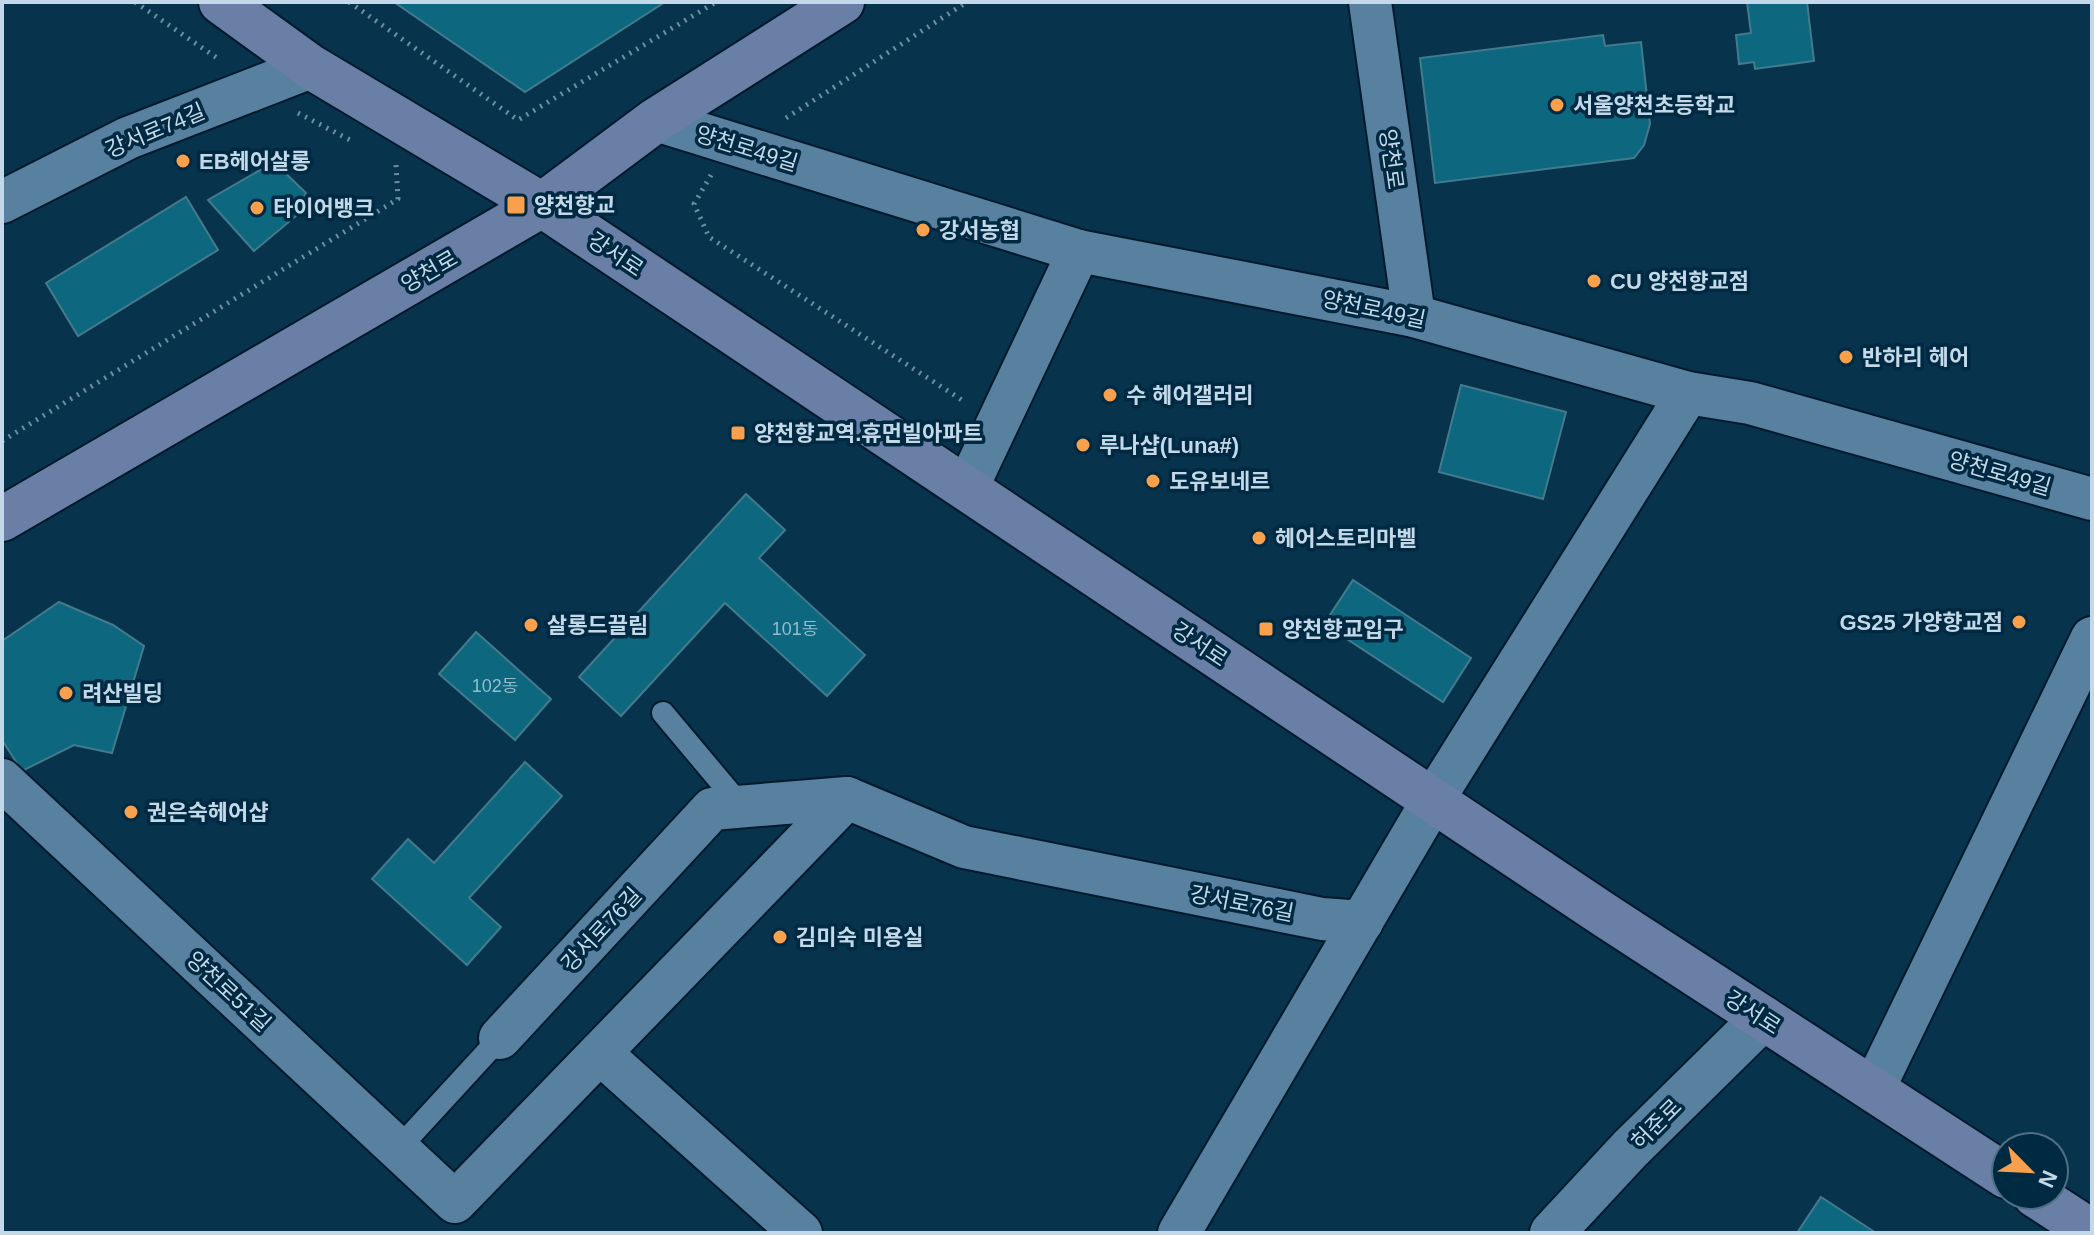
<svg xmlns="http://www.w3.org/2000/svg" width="2094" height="1235" font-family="Helvetica,'Noto Sans KR',sans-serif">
  <rect width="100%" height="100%" fill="#08334d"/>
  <!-- building -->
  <g fill="#0d677e" stroke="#437b8d" stroke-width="2">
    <polygon points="394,2 665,2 525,92"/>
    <polygon points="1747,2 1807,2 1814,61 1755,69 1754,62 1739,64 1736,35 1751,33"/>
    <polygon points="1603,35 1605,46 1641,42 1650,124 1644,145 1634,158 1435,183 1420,58"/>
    <polygon points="274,162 306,193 296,216 254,251 208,200"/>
    <polygon points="186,197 218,250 78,336 46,283"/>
    <polygon points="1461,385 1566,412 1543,499 1439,472"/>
    <polygon points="746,494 785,530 759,558 865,655 827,696 725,603 621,716 579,677"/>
    <polygon points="1353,580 1471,658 1443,702 1324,624"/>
    <polygon points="59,602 113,625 144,646 112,753 74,745 22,771 2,740 2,641"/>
    <polygon points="476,632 551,699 515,740 439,674"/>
    <polygon points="525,762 562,796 469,898 501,927 467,965 372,879 408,839 434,863"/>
    <polygon points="1821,1197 1876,1233 1797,1233"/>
  </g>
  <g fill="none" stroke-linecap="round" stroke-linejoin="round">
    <!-- service casing -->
    <g stroke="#001a2d" stroke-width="26">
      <g id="service">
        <polyline points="663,713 741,806"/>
        <polyline points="398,1149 500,1038"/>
      </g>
    </g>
    <!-- minor casing -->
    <g stroke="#001a2d" stroke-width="46">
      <g id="minor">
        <polyline points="1370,2 1414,316"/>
        <polyline points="656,120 1079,251 1414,316 1688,393 1750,403 2092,499"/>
        <polyline points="2,202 128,138 311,67"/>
        <polyline points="967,488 1079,251"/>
        <polyline points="2,780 455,1202 847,798"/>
        <polyline points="500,1038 712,809 847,798 964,847 1322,919 1362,922"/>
        <polyline points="600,1053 801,1233"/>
        <polyline points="1873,1090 2092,638"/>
        <polyline points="1179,1233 1433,800 1688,393"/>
      </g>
    </g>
    <!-- tertiary casing -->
    <g stroke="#001a2d" stroke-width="48">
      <polyline id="tertiary" points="1552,1233 1630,1149 1763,1018"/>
    </g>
    <!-- secondary casing -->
    <g stroke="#001a2d" stroke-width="48">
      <g id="secondary">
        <polyline points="221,2 311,67 542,205 1606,916 2006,1176"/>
        <polyline points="2,519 542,205 656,120 842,2"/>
        <polyline points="2035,1195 2092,1232"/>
      </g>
    </g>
    <!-- path -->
    <g stroke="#6e8ea2" stroke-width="5" stroke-dasharray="2 6" stroke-linecap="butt">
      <polyline points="135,2 220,60"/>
      <polyline points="349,2 518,120 716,2"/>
      <polyline points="298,113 350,140"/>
      <polyline points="786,118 967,2"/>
      <polyline points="711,175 694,204 709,237 965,402"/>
      <polyline points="2,441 398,199 396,165"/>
    </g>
    <!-- service -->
    <use href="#service" stroke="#58819f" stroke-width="22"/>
    <!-- minor -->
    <use href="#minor" stroke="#58819f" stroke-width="42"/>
    <!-- tertiary -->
    <use href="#tertiary" stroke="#58819f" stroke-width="44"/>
    <!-- secondary -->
    <use href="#secondary" stroke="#697fa6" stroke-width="44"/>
  </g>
  <!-- markers -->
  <g fill="#f9a04c" stroke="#002942" stroke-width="3">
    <circle cx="1557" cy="105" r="8"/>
    <circle cx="183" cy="161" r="8"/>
    <rect x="506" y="195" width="20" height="20" rx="4"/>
    <circle cx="257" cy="208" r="8"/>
    <circle cx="923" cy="230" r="8"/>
    <circle cx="1594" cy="281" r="8"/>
    <circle cx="1846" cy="357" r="8"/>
    <circle cx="1110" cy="395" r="8"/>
    <rect x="730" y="425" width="16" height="16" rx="4"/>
    <circle cx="1083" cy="445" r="8"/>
    <circle cx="1153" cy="481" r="8"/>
    <circle cx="1259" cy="538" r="8"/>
    <circle cx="2019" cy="622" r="8"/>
    <circle cx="531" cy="625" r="8"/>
    <rect x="1258" y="621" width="16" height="16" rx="4"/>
    <circle cx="66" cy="693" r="8"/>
    <circle cx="131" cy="812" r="8"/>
    <circle cx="780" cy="937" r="8"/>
  </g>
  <g text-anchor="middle" stroke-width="7" stroke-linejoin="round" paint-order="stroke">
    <!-- number labels -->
    <g font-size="18" fill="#96bcce">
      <text x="795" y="635">101동</text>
      <text x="495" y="692">102동</text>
    </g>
    <!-- poi labels -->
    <g font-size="22" font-weight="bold" fill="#c3d9e9" stroke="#002942" text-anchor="start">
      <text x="1573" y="113">서울양천초등학교</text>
      <text x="199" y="169">EB헤어살롱</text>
      <text x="534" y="213">양천향교</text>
      <text x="273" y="216">타이어뱅크</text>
      <text x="939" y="238">강서농협</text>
      <text x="1610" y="289">CU 양천향교점</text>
      <text x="1862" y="365">반하리 헤어</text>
      <text x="1126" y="403">수 헤어갤러리</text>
      <text x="754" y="441">양천향교역.휴먼빌아파트</text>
      <text x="1099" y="453">루나샵(Luna#)</text>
      <text x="1169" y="489">도유보네르</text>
      <text x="1275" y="546">헤어스토리마벨</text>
      <text x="2003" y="630" text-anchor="end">GS25 가양향교점</text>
      <text x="547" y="633">살롱드끌림</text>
      <text x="1282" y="637">양천향교입구</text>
      <text x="82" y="701">려산빌딩</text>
      <text x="147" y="820">권은숙헤어샵</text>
      <text x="796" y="945">김미숙 미용실</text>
    </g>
    <!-- street labels -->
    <g font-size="22" fill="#c3d9e9" stroke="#002942">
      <text transform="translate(155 130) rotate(-23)" y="8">강서로74길</text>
      <text transform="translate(747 148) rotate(17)" y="8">양천로49길</text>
      <text transform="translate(1392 159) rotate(82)" y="8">양천로</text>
      <text transform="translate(616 254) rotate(34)" y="8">강서로</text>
      <text transform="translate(429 271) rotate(-30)" y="8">양천로</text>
      <text transform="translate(1374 309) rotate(12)" y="8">양천로49길</text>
      <text transform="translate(2000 473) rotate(16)" y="8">양천로49길</text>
      <text transform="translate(1200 644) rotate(34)" y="8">강서로</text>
      <text transform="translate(1242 903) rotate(11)" y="8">강서로76길</text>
      <text transform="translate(601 929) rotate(-47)" y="8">강서로76길</text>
      <text transform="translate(229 991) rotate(43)" y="8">양천로51길</text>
      <text transform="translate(1753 1012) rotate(33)" y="8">강서로</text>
      <text transform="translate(1656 1124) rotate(-45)" y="8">허준로</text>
    </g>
  </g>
  <!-- border -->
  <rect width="2094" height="1235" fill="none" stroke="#c3d9e9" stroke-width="8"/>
  <!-- north arrow -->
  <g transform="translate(2030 1171) rotate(114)"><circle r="38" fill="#002942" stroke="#4e6f85" stroke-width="2"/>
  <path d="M0-6L14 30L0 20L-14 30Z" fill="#f9a04c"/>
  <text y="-12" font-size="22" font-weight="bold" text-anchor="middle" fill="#c3d9e9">N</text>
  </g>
</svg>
